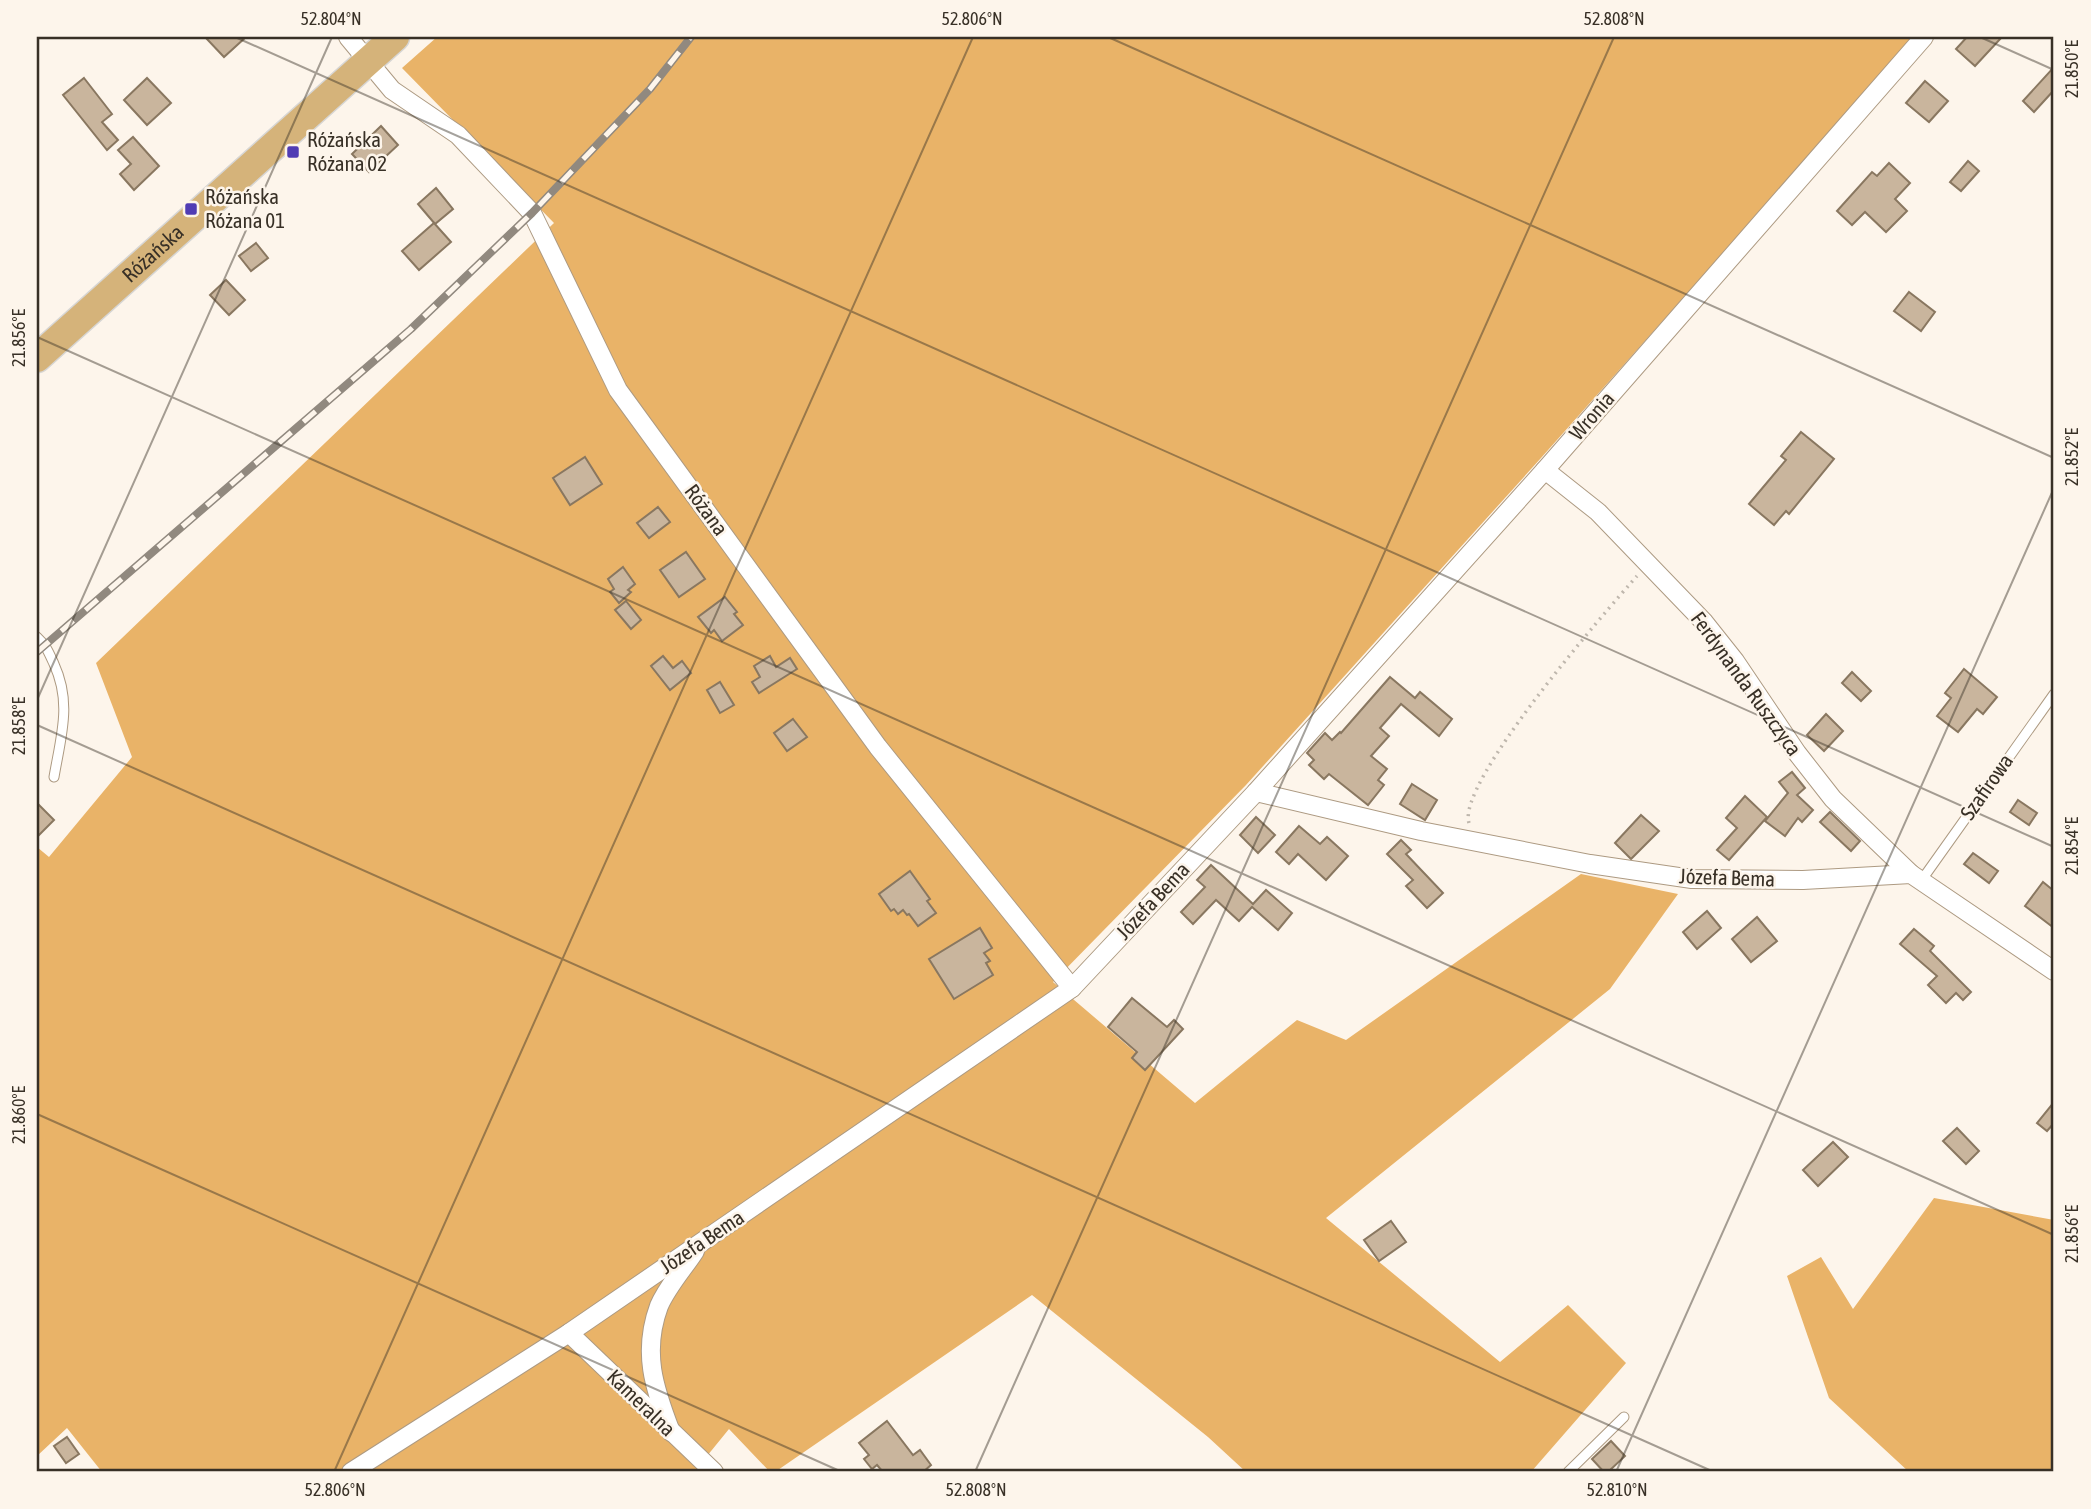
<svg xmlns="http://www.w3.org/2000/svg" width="2091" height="1509" font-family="'Asap Condensed',sans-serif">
  <rect width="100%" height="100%" fill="#fdf5eb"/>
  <!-- forest -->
  <g fill="#e9b368">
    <polygon points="437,37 1915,37 1541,458 1246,785 1053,982 1195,1103 1297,1020 1346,1040 1581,874 1678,894 1610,989 1326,1218 1500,1362 1568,1305 1626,1363 1531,1472 1246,1472 1208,1437 1032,1295 775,1472 770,1472 729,1429 694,1472 102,1472 67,1428 37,1456 37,847 49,857 132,757 96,663 554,223 402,68"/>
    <polygon points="1934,1198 2054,1220 2054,1472 1909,1472 1829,1398 1787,1276 1821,1257 1853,1309"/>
  </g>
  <!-- building -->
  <g fill="#c9b59d" stroke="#897760" stroke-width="2">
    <polygon points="205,37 246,37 224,57"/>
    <polygon points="1967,37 2002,37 1975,66 1956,49"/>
    <polygon points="2054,67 2054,90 2034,112 2023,101"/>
    <polygon points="84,78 112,114 102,122 118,140 107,150 63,95"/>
    <polygon points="147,78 171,103 147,125 124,100"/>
    <polygon points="1925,81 1948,101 1929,122 1906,103"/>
    <polygon points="381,126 398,145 369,172 352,154"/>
    <polygon points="133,137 159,166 134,190 120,174 131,164 118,150"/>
    <polygon points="1968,161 1979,171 1961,191 1950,182"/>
    <polygon points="1889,163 1910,183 1895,199 1907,211 1886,232 1865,212 1852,225 1837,211 1872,172 1877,176"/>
    <polygon points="436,188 453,209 435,224 418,204"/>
    <polygon points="434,223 451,242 419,270 402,251"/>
    <polygon points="256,243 268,258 251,271 239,256"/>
    <polygon points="226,280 245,300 229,315 210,295"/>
    <polygon points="1909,292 1935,312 1921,331 1894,311"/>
    <polygon points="1801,432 1834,459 1789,514 1786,511 1774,525 1749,504 1786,460 1781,456"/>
    <polygon points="585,457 602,484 570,505 553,478"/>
    <polygon points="658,507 670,522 649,538 637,523"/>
    <polygon points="686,552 705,579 679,597 660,570"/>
    <polygon points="623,567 635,584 628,590 631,592 619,603 610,592 614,589 608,579"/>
    <polygon points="725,597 737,612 734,614 743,625 722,641 714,630 711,633 698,617"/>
    <polygon points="626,601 641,620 631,629 615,610"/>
    <polygon points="663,656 673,668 682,661 691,673 670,690 651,666"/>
    <polygon points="770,656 776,667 790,658 797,669 759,693 752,682 760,677 754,666"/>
    <polygon points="1964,669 1997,697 1983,714 1977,709 1958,732 1937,716 1951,698 1945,693"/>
    <polygon points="1852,672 1871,691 1861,701 1842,683"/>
    <polygon points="1390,677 1415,698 1420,692 1452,719 1439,736 1401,704 1380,728 1389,736 1371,756 1387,769 1378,780 1384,785 1368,805 1329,774 1324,779 1309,765 1314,760 1307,753 1325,733 1332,740 1340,732 1341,733"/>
    <polygon points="720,682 734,705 720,713 707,690"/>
    <polygon points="1826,714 1843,731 1824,751 1807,735"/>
    <polygon points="793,719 807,737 787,751 774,733"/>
    <polygon points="1792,772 1805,788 1797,795 1813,810 1802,822 1798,818 1785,836 1765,821 1788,793 1779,782"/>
    <polygon points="1412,784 1437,800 1425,820 1400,804"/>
    <polygon points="1745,796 1767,817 1729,860 1717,850 1737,828 1726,818"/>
    <polygon points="2018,800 2037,813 2029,825 2010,812"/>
    <polygon points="37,803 54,820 37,837"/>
    <polygon points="1830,812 1860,841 1851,851 1820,822"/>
    <polygon points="1641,815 1659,831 1631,859 1615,843"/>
    <polygon points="1256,817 1275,835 1258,853 1240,835"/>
    <polygon points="1299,826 1320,844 1327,837 1348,856 1326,880 1298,854 1289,864 1276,852"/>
    <polygon points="1401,840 1411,850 1406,854 1443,893 1427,908 1406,886 1413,880 1387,854"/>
    <polygon points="1973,853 1998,871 1989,883 1964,864"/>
    <polygon points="1211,865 1253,904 1266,890 1292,913 1278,930 1252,907 1239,921 1216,900 1193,924 1181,912 1205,887 1197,880"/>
    <polygon points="910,871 930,899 927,901 936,913 918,926 909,914 907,915 903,910 898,914 894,909 891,911 879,894"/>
    <polygon points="2043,882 2054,891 2054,928 2025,906"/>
    <polygon points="1707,911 1721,928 1697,949 1683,932"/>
    <polygon points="1757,917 1777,941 1751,962 1732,939"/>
    <polygon points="980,928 992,948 984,953 990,961 986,963 993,975 954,999 929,959"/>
    <polygon points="1914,929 1934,946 1930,951 1971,992 1963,1000 1956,993 1946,1003 1928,985 1937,976 1900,944"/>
    <polygon points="1132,998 1167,1027 1174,1020 1183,1029 1145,1070 1132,1058 1137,1052 1108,1027"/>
    <polygon points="2054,1102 2054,1123 2047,1131 2037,1123"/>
    <polygon points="1957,1128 1979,1151 1966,1164 1943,1141"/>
    <polygon points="1833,1142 1848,1157 1818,1186 1803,1170"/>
    <polygon points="1391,1221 1406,1242 1379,1261 1364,1240"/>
    <polygon points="887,1421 913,1455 920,1450 931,1465 923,1472 883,1472 877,1465 872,1469 864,1459 869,1455 859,1443"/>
    <polygon points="67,1437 79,1454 66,1463 54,1446"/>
    <polygon points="1611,1441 1625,1456 1608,1472 1604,1472 1592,1459"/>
  </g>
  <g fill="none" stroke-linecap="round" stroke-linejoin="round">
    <!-- lane casing -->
    <g stroke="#ad9a82" stroke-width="11">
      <g id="lane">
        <path d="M37,637C46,645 49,653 54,664C72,703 61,736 54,777"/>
        <polyline points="1921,881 2054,694"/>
        <polyline points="1568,1472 1624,1417"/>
      </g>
    </g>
    <!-- street casing -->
    <g stroke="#ad9a82" stroke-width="20">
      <g id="street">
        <polyline points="348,37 392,90 458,135 532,213 618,390 878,747 1072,988"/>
        <polyline points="1545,470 1598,512 1704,622 1735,661 1797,753 1833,799 1911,874"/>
        <polyline points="1256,792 1545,470 1924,37"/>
        <polyline points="569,1333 714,1472"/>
        <path d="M671,1432C654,1388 642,1352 659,1306C667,1287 684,1268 695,1251"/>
        <polyline points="351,1472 569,1333 1072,988 1256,792 1421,831 1590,864 1692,879 1803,880 1911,874 2054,971"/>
      </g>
    </g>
    <!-- primary casing -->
    <g stroke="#d7d6d4" stroke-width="31">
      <g id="primary">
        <path id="s1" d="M37,358L395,37"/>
      </g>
    </g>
    <!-- path -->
    <path stroke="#bfb7ad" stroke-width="3.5" stroke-dasharray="2 5" stroke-linecap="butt" d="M1469,823C1456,783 1606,611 1637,576"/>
    <!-- lane -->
    <use href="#lane" stroke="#fff" stroke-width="9"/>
    <!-- street -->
    <use href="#street" stroke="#fff" stroke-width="18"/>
    <!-- primary -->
    <use href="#primary" stroke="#d5b37a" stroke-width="28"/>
    <!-- rail casing -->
    <g stroke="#91897f" stroke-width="8">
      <polyline id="rail" points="37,652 411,329 532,213 650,89 691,37"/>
    </g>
    <!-- rail -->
    <use href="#rail" stroke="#fdf5eb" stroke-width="5" stroke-dasharray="16" stroke-linecap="butt"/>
  </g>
  <!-- ticks -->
  <path fill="none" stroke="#383026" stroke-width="2" stroke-opacity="0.45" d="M235,37L2054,847M1108,37L2054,458M1980,37L2054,70M37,337L2054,1235M37,700L332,37M37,725L1714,1472M37,1114L842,1472M334,1472L973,37M975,1472L1614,37M1616,1472L2054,488"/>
  <!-- markers -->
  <g fill="#503cb4" stroke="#fdf5eb" stroke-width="2.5">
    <rect x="286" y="145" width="14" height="14" rx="3.5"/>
    <rect x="184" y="202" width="14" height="14" rx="3.5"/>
  </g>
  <g text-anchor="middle" stroke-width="5" stroke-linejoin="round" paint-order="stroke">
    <!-- poi labels -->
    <g font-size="21" fill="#383026" stroke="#fdf5eb" text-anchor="start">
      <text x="307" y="147">Różańska<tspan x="307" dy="24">Różana 02</tspan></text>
      <text x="205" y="204">Różańska<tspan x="205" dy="24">Różana 01</tspan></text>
    </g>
    <!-- street labels -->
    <g font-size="21" fill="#383026" stroke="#fdf5eb">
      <text dy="7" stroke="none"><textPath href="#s1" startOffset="156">Różańska</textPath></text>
      <text transform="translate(1592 416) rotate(-49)" y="7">Wronia</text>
      <text transform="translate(706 510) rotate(54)" y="7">Różana</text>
      <text transform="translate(1746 684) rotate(54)" y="7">Ferdynanda Ruszczyca</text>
      <text transform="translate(1987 787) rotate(-55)" y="7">Szafirowa</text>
      <text transform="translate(1727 878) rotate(2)" y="7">Józefa Bema</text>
      <text transform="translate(1153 901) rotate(-47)" y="7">Józefa Bema</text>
      <text transform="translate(702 1242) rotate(-34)" y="7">Józefa Bema</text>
      <text transform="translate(641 1403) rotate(44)" y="7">Kameralna</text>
    </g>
  </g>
  <!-- border -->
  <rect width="2091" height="1509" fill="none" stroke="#fdf5eb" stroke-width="77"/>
  <rect x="38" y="38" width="2014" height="1432" fill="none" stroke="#383026" stroke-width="2.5"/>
  <g font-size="18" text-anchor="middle" fill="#383026">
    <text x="331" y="25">52.804°N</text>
    <text x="972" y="25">52.806°N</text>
    <text x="1614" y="25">52.808°N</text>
    <text transform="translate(2072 69) rotate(-90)" y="6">21.850°E</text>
    <text transform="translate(19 338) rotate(-90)" y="6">21.856°E</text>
    <text transform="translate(2072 457) rotate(-90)" y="6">21.852°E</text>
    <text transform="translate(19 726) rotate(-90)" y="6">21.858°E</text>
    <text transform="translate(2072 846) rotate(-90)" y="6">21.854°E</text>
    <text transform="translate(19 1115) rotate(-90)" y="6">21.860°E</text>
    <text transform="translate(2072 1234) rotate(-90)" y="6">21.856°E</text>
    <text x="335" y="1496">52.806°N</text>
    <text x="976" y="1496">52.808°N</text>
    <text x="1617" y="1496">52.810°N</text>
  </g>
</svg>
